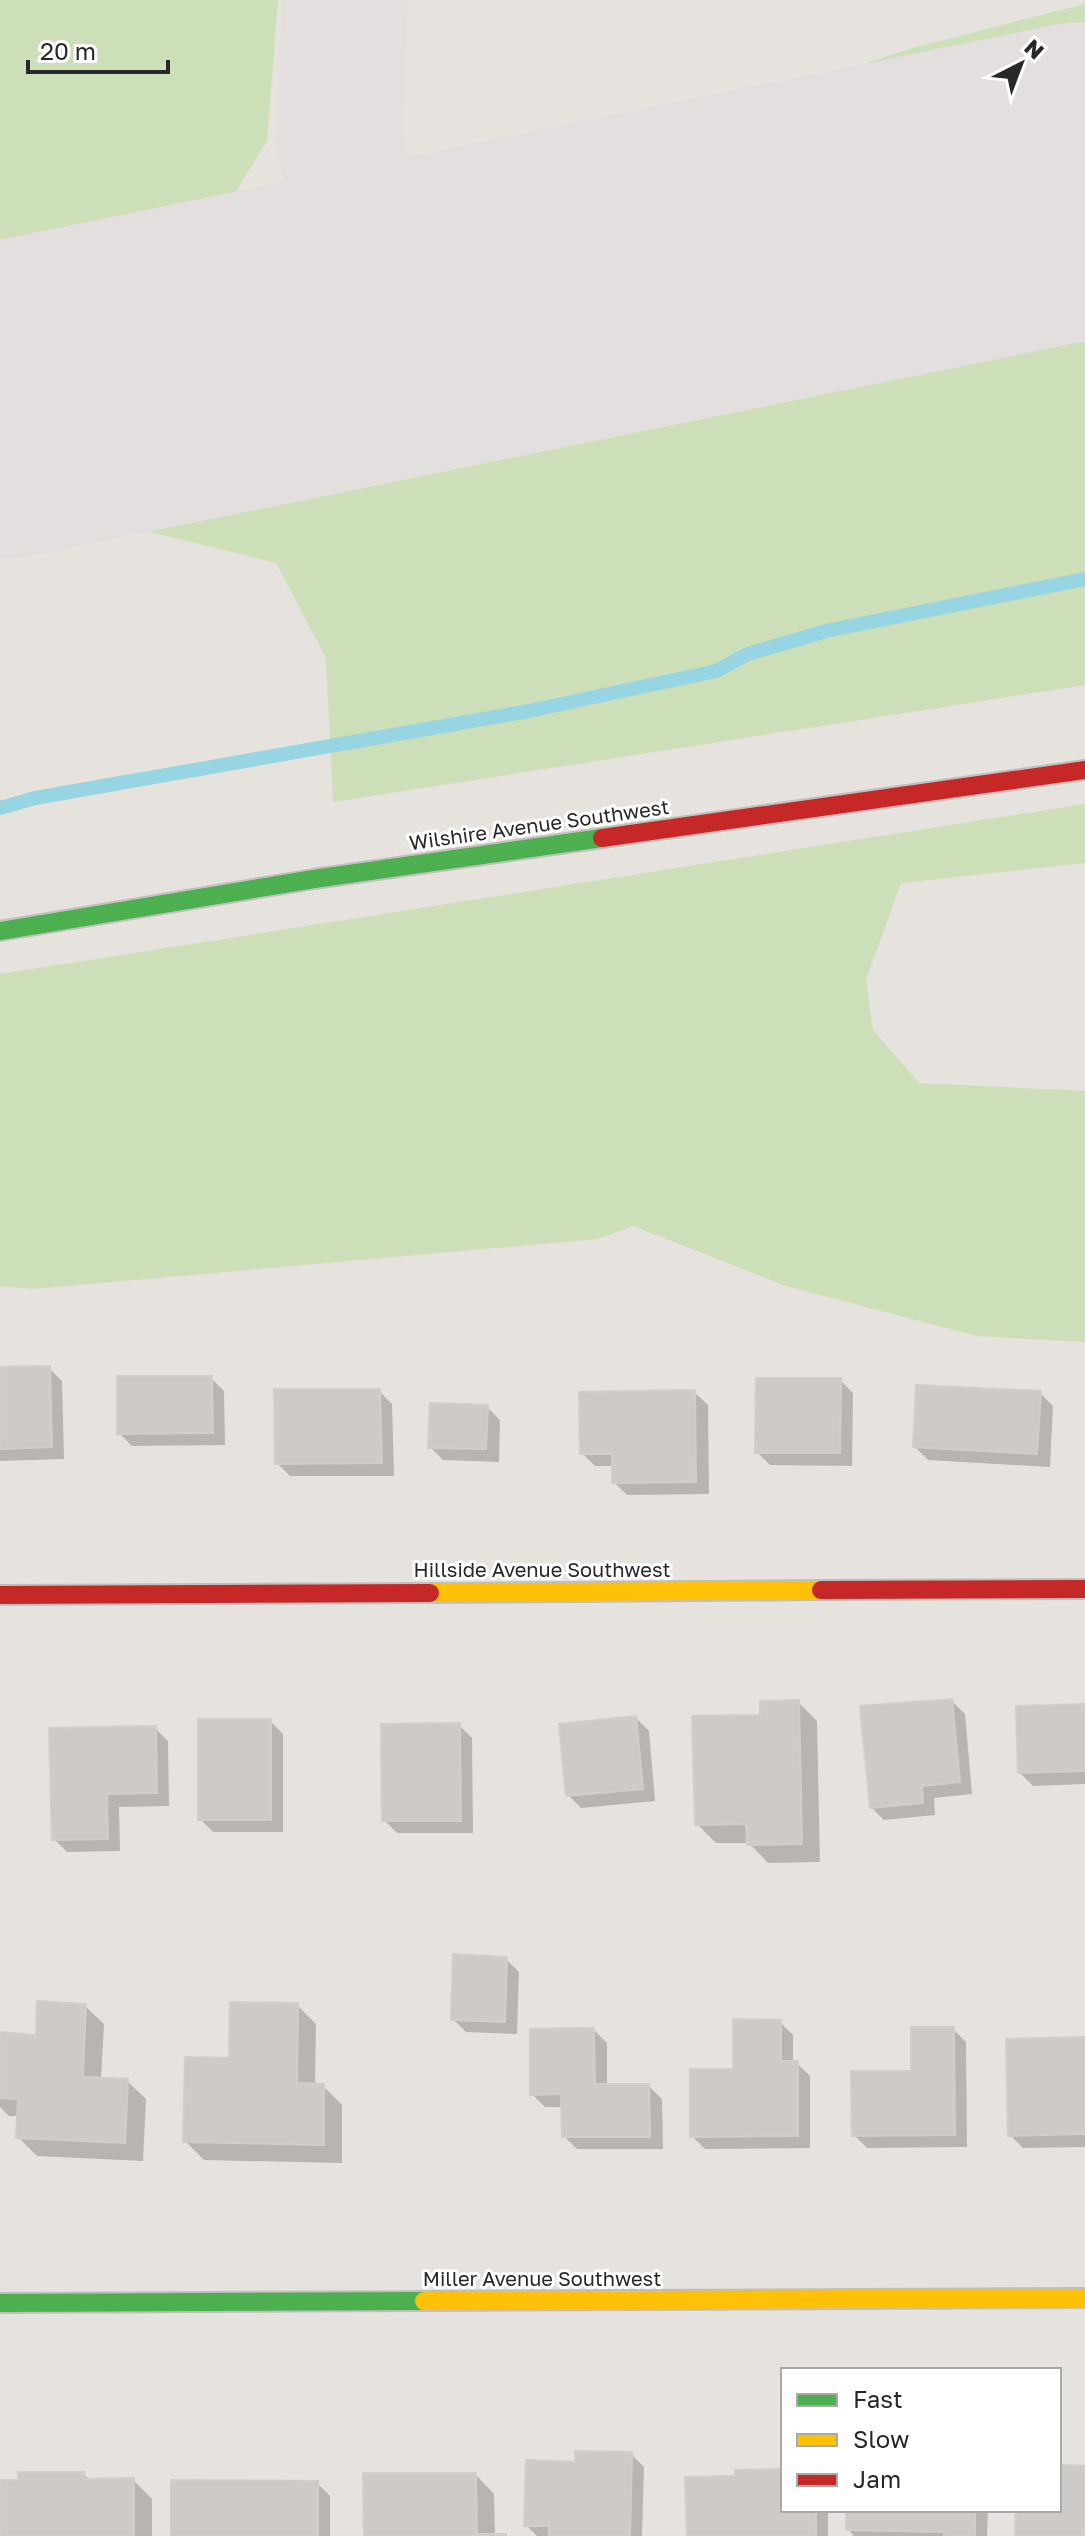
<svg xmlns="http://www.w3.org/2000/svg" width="1085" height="2536" font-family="'Golos Text',sans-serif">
  <rect width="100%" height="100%" fill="#e6e2de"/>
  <!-- green -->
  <g fill="#ccdfb9">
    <polygon points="0,0 278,0 267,141 205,241 0,285"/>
    <polygon points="1085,4 1085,60 837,108 848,69 916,47"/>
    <polygon points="1085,284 1085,685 333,802 326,658 276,563 73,513 0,515 0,499 149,456 360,433"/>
    <polygon points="1085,804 1085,863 901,883 866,980 873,1030 919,1083 1085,1091 1085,1342 977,1336 786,1286 633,1226 598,1239 34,1289 0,1286 0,974"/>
  </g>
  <!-- shadow -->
  <g fill="#0003">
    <polygon points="49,1368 62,1381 64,1459 0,1461 0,1369"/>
    <polygon points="211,1378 224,1391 225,1445 132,1446 119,1433"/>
    <polygon points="840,1380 853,1393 852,1466 770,1465 757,1452"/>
    <polygon points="379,1391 392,1404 394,1476 290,1476 277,1463"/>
    <polygon points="694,1392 708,1405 709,1494 627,1495 614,1482 614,1466 595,1466 582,1453"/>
    <polygon points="1040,1393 1053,1406 1050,1467 928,1460 915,1447"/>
    <polygon points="487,1407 500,1420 499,1462 443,1460 430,1447"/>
    <polygon points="952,1701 965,1714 972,1794 934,1798 935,1815 884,1820 871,1807"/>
    <polygon points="798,1702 817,1721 820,1862 768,1863 749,1843 716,1843 697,1824 762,1717"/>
    <polygon points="1085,1706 1085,1784 1033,1786 1020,1773"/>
    <polygon points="636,1718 649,1731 655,1801 581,1808 568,1795"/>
    <polygon points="270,1721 283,1734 283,1832 213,1832 200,1819"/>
    <polygon points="459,1725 472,1738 473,1833 397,1833 384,1820"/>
    <polygon points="155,1728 168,1741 169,1806 119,1807 120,1851 67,1852 54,1839"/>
    <polygon points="506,1959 519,1972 517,2034 466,2032 453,2019"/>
    <polygon points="297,2005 316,2024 315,2086 323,2086 342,2105 342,2163 204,2160 185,2141 231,2060"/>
    <polygon points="85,2006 104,2024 101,2079 127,2081 146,2099 143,2161 37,2156 18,2137 19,2116 9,2116 0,2107 0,2034 38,2037"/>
    <polygon points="780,2022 793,2035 793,2063 797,2063 810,2076 810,2148 705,2149 692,2136 735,2071"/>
    <polygon points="953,2029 966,2042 967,2147 867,2148 854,2135"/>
    <polygon points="594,2030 607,2043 607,2086 649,2086 662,2099 663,2149 577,2149 564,2136 563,2107 545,2107 532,2094"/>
    <polygon points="1085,2039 1085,2147 1023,2148 1010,2135"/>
    <polygon points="631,2454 644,2467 642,2536 537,2536 526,2525 577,2464"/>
    <polygon points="783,2471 783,2510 828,2510 828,2536 689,2536"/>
    <polygon points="83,2474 90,2480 133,2480 152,2499 152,2536 0,2536 0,2482"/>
    <polygon points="476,2475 494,2494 495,2536 366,2536"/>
    <polygon points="317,2483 330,2496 330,2536 173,2536"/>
    <polygon points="848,2510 988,2510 987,2536 854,2536 848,2529"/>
  </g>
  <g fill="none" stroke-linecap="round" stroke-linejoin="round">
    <!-- stream -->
    <polyline stroke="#98d5e2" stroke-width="14" points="0,808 35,798 529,711 716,671 748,654 826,631 1085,579"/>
    <!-- taxiway -->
    <polyline stroke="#e2dfde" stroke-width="126" points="345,0 339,140 383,323"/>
    <!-- runway -->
    <polyline stroke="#e2dfde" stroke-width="316" points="0,401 1085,180"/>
  </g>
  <!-- building -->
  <g fill="#cdcac7" stroke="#d1ceca" stroke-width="2">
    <polygon points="50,1366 52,1447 0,1449 0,1367"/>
    <polygon points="117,1376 212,1376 213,1433 117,1434"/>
    <polygon points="756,1378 841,1378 840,1453 755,1453"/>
    <polygon points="916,1385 1041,1391 1037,1454 913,1447"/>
    <polygon points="274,1389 380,1389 382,1463 275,1464"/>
    <polygon points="695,1390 696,1482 612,1483 612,1454 580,1454 579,1392"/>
    <polygon points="430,1403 488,1405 486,1449 428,1448"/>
    <polygon points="952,1699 960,1782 922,1786 923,1803 870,1808 860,1706"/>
    <polygon points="799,1700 802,1844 747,1845 746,1824 695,1825 692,1716 760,1715 760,1701"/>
    <polygon points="1085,1704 1085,1771 1018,1773 1016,1706"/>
    <polygon points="636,1716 643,1789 566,1796 559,1724"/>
    <rect x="198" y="1719" width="73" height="101"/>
    <polygon points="460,1723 461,1821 382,1821 381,1724"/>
    <polygon points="156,1726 157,1793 107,1794 108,1839 52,1840 49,1728"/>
    <polygon points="453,1954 507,1957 505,2022 451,2020"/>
    <polygon points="37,2001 86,2004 83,2077 128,2079 125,2143 16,2138 18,2099 0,2098 0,2032 36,2035"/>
    <polygon points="230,2002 298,2003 297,2083 324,2084 324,2145 183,2142 185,2057 229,2058"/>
    <polygon points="733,2019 781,2020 781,2061 798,2061 798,2136 690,2137 690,2069 733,2069"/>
    <polygon points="911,2027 954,2027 955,2135 852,2136 851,2071 911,2071"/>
    <polygon points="594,2028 595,2084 649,2084 650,2137 562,2137 561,2094 530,2095 530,2029"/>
    <polygon points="1085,2037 1085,2134 1008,2136 1006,2039"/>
    <polygon points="575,2451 632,2452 630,2536 549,2536 549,2526 524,2526 526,2460 575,2462"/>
    <polygon points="1059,2465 1085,2466 1085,2536 1015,2536 1016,2510 1059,2510"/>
    <polygon points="783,2469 783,2510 816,2510 816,2536 687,2536 685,2477 735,2476 735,2470"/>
    <polygon points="18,2472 84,2472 84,2479 134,2478 134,2536 0,2536 0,2480 18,2480"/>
    <polygon points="363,2473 476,2473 477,2534 506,2534 506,2536 364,2536"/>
    <polygon points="171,2480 318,2481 318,2536 171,2536"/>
    <polygon points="846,2510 975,2510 975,2536 944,2536 944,2532 846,2530"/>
  </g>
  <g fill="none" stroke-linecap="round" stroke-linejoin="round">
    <!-- fast casing -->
    <g stroke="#c0bfbf" stroke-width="22">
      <g id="fast">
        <polyline points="0,931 314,879 602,838"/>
        <polyline points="0,2303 424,2301"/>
      </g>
    </g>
    <!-- slow casing -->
    <g stroke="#c0bfbf" stroke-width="22">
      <g id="slow">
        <polyline points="430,1593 821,1590"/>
        <polyline points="424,2301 1085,2298"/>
      </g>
    </g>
    <!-- jam casing -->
    <g stroke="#c0bfbf" stroke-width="22">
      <g id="jam">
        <polyline points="602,838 1085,770"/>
        <polyline points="821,1590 1085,1589"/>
        <polyline points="0,1595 430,1593"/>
      </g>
    </g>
    <!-- fast -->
    <use href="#fast" stroke="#4caf50" stroke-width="18"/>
    <!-- slow -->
    <use href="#slow" stroke="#ffc107" stroke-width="18"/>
    <!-- jam -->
    <use href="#jam" stroke="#c62828" stroke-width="18"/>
  </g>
  <g text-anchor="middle" stroke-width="6" stroke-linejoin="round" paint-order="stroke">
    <!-- street labels -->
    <g font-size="20" fill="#282828" stroke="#fff">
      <text transform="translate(539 825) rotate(-8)" y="7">Wilshire Avenue Southwest</text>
      <text x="542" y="1577">Hillside Avenue Southwest</text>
      <text x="542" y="2286">Miller Avenue Southwest</text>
    </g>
  </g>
  <!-- legend -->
  <rect x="781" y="2368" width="280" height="144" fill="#ffffff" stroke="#a9a9a9" stroke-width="2"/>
  <rect x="797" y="2394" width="40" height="12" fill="#4caf50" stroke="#a9a9a9" stroke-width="2"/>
  <text x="853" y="2408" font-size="24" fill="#282828">Fast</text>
  <rect x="797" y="2434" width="40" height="12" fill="#ffc107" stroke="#a9a9a9" stroke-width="2"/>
  <text x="853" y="2448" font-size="24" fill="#282828">Slow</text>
  <rect x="797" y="2474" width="40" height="12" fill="#c62828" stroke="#a9a9a9" stroke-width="2"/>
  <text x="853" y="2488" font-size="24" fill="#282828">Jam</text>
  <!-- north arrow -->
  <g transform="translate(1021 64) rotate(42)" stroke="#ffffff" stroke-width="6" paint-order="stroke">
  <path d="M0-6L14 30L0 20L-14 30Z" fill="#282828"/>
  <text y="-12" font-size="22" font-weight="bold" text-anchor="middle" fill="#282828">N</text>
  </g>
  <!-- scale -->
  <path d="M28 60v12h140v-12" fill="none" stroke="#282828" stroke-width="4"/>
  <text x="40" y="60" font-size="24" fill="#282828" stroke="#ffffff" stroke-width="6" paint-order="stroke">20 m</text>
</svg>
